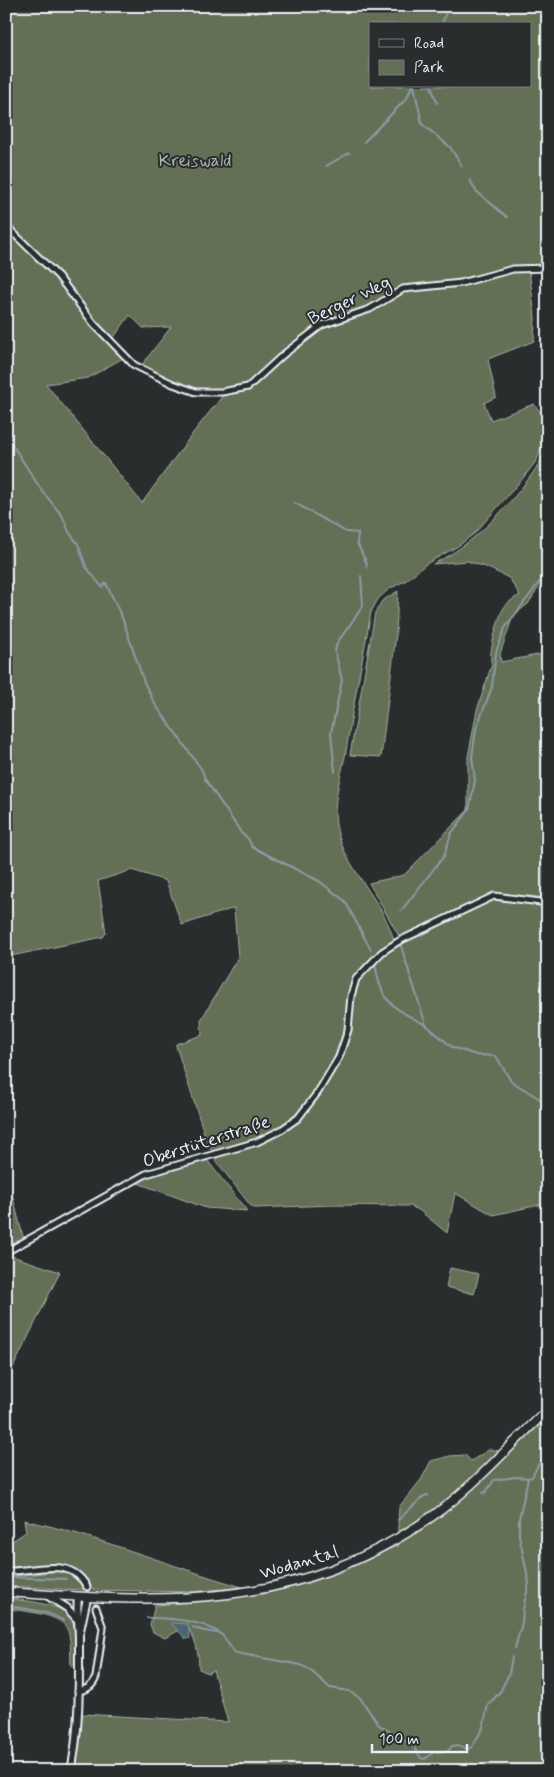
<svg xmlns="http://www.w3.org/2000/svg" width="554" height="1777" font-family="Mynerve,sans-serif">
  <rect width="100%" height="100%" fill="#2a2d2e"/>
  <filter id="ink" filterUnits="userSpaceOnUse"><feTurbulence type="fractalNoise" baseFrequency=".02" numOctaves="2"/><feDisplacementMap in="SourceGraphic" scale="10" xChannelSelector="R" yChannelSelector="G"/><feConvolveMatrix kernelMatrix="1 2 1 2 8 2 1 2 1" color-interpolation-filters="sRGB"/></filter>
  <g filter="url(#ink)">
    <!-- green -->
    <g fill="#636f56" stroke="#a6b0a7" fill-rule="evenodd">
      <path d="M6,6H548V267L529,268L462,281L403,287L392,292L376,304L319,323L247,384C208,400 176,384 141,366L171,327L143,328L130,315L112,340L94,322L60,277L6,224ZM370,24H530V86H370Z"/>
      <path d="M6,230L56,277L123,358L88,378L46,384L142,503L193,433L224,394L248,389L320,327L351,317L403,291L461,284L512,270H529L535,317L534,341L488,359L496,397L484,403L491,420L534,404L545,418L546,435L537,460L524,477L475,533L458,546L426,564L405,581L389,589L378,599L371,612C363,658 353,704 346,751C341,780 329,806 339,837C350,873 385,904 394,941C375,953 355,968 349,991C346,1006 347,1022 344,1037C340,1052 332,1065 324,1078C293,1129 268,1136 213,1151L209,1148L176,1046V1044L202,1035L201,1020L238,957L234,908L182,925L166,881L132,870L98,881L106,933L103,937L6,957Z"/>
      <path d="M548,444V573L528,604L513,616L500,654L501,662L548,653V898L494,893L400,938L369,883L404,875L468,810V757L477,710L492,664C487,656 498,621 502,611C506,603 513,599 520,595L509,578L486,567L467,561L433,564C447,557 460,549 472,539C495,521 540,472 548,444Z"/>
      <polygon points="398,591 396,634 381,757 350,755 375,613 382,601"/>
      <path d="M494,900L548,906V1203L493,1215L455,1193L447,1233L419,1210L410,1206L333,1205L255,1208L250,1205L213,1157C267,1142 302,1129 330,1077C338,1062 346,1049 350,1032C353,1015 350,995 358,979C371,954 402,945 426,933C449,922 471,911 494,900Z"/>
      <polygon points="207,1160 247,1211 206,1208 135,1182 147,1176"/>
      <polygon points="6,1171 24,1240 6,1249"/>
      <polygon points="6,1254 60,1272 6,1382"/>
      <polygon points="450,1268 479,1274 474,1294 446,1287"/>
      <path d="M548,1417V1771H75L81,1714L228,1722L213,1670L208,1673L199,1669C199,1653 196,1639 187,1626L165,1638L153,1632L150,1625L155,1605C226,1601 292,1589 358,1564C372,1559 383,1551 397,1546L399,1507L421,1480L431,1461L450,1456L465,1455L471,1461L490,1449L498,1451L481,1470L486,1477Z"/>
      <path d="M24,1520C98,1536 169,1566 242,1587L193,1592L93,1590C80,1553 37,1566 6,1569V1545L26,1532Z"/>
      <polygon points="62,1571 79,1579 84,1590 6,1586 6,1577"/>
      <path d="M6,1598C23,1601 63,1603 71,1618C78,1630 75,1651 75,1665L71,1666C70,1655 72,1636 66,1627C59,1614 20,1610 6,1609Z"/>
    </g>
    <!-- water -->
    <polygon fill="#4b656f" stroke="#8a9da6" points="171,1623 188,1624 190,1638 186,1639"/>
    <g fill="none" stroke-linecap="round" stroke-linejoin="round">
      <!-- stream -->
      <g stroke="#8a9da6" stroke-width="2">
        <polyline points="442,24 448,6"/>
        <polyline points="414,86 422,124 450,147 462,166"/>
        <polyline points="431,86 437,103"/>
        <polyline points="364,142 407,98 412,86"/>
        <polyline points="326,166 349,153"/>
        <polyline points="470,180 476,191 507,217"/>
        <polyline points="6,435 40,488 63,517 69,532 78,544 86,567 102,587 106,583 123,620 144,682 155,704 202,770 205,779 242,834 248,838 252,847 319,881 345,901 371,950"/>
        <polyline points="295,503 346,532 358,533 357,543 367,564 366,567"/>
        <polyline points="335,772 331,733 342,680 335,651 337,643 363,606 361,576"/>
        <polyline points="401,911 444,856 451,834 469,810 475,780 472,757 476,729 492,687 496,652 505,628 541,580"/>
        <polyline points="400,943 426,1025 452,1047 476,1055 496,1056 511,1081 548,1104"/>
        <path d="M375,962C380,1001 391,1007 424,1024"/>
        <polyline points="483,1493 486,1492 494,1480 516,1477 528,1478"/>
        <polyline points="398,1520 424,1496 428,1495"/>
        <polyline points="6,1577 66,1579"/>
        <path d="M6,1606C26,1609 47,1610 64,1621"/>
        <path d="M147,1618C170,1618 204,1620 222,1635C228,1641 229,1648 236,1653L301,1665L310,1670L330,1688L349,1691L360,1698L379,1725L412,1745L421,1758L425,1759L434,1752L448,1751L452,1746L458,1745L467,1749L472,1747L483,1728L488,1705L500,1692L509,1674L512,1657"/>
        <polyline points="193,1627 200,1630 217,1633"/>
        <polyline points="515,1648 522,1623 523,1609 529,1583 519,1535 519,1519 528,1478 532,1477 538,1465 548,1455"/>
      </g>
      <!-- minor-tunnel -->
      <polyline stroke="#464a4c" stroke-width="5" stroke-dasharray="5 2.5" stroke-linecap="butt" points="87,1587 96,1608"/>
      <!-- minor casing -->
      <g stroke="#e8f1f8" stroke-width="9">
        <g id="minor">
          <polyline points="6,226 58,276 94,324 134,365 173,384 196,392 222,392 248,387 284,354 322,325 370,309 403,289 461,283 513,269 548,268"/>
          <polyline points="6,1252 146,1174 257,1142 281,1130 298,1118 318,1092 339,1057 348,1030 351,996 356,979 382,952 399,941 494,896 548,903"/>
          <path d="M6,1571C36,1572 70,1555 87,1587"/>
          <path d="M78,1691C87,1690 93,1686 96,1677L103,1628L96,1608"/>
        </g>
      </g>
      <!-- tertiary casing -->
      <g stroke="#e8f1f8" stroke-width="10">
        <g id="tertiary">
          <polyline points="48,1596 67,1608 76,1618"/>
          <polyline points="79,1635 87,1598"/>
          <path d="M71,1771C80,1728 79,1682 79,1639C79,1624 76,1613 78,1597"/>
        </g>
      </g>
      <!-- secondary casing -->
      <g stroke="#e8f1f8" stroke-width="11">
        <path id="secondary" d="M6,1592C165,1603 297,1612 434,1515C476,1485 510,1444 548,1410"/>
      </g>
      <!-- minor -->
      <use href="#minor" stroke="#2a2d2e" stroke-width="5"/>
      <!-- tertiary -->
      <use href="#tertiary" stroke="#2a2d2e" stroke-width="6"/>
      <!-- secondary -->
      <use href="#secondary" stroke="#2a2d2e" stroke-width="8"/>
    </g>
  </g>
  <g text-anchor="middle" stroke-width="4" stroke-linejoin="round" paint-order="stroke">
    <!-- park labels -->
    <g font-size="18" fill="#acb6af" stroke="#2a2d2e">
      <text x="195" y="166">Kreiswald</text>
    </g>
    <!-- street labels -->
    <g font-size="18" fill="#e8f1f8" stroke="#2a2d2e">
      <text transform="translate(349 300) rotate(-26)" y="6">Berger Weg</text>
      <text transform="translate(206 1141) rotate(-18)" y="6">Oberstüterstraße</text>
      <text transform="translate(299 1562) rotate(-16)" y="6">Wodantal</text>
    </g>
  </g>
  <!-- margin -->
  <rect width="554" height="1777" fill="none" stroke="#2a2d2e" stroke-width="25"/>
  <rect x="12" y="12" width="529" height="1752" fill="none" stroke="#e8f1f8" stroke-width="2" filter="url(#ink)"/>
  <!-- legend -->
  <rect x="369" y="22" width="162" height="65" fill="#2a2d2e" stroke="#767b7f"/>
  <rect x="379" y="39" width="25" height="8" fill="#2a2d2e" stroke="#767b7f"/>
  <text x="414" y="48" font-size="15" fill="#e8f1f8">Road</text>
  <rect x="379" y="60" width="25" height="15" fill="#636f56" stroke="#767b7f"/>
  <text x="414" y="72" font-size="15" fill="#e8f1f8">Park</text>
  <!-- scale -->
  <path d="M372 1744v8h95v-8" fill="none" stroke="#e8f1f8" stroke-width="2.5"/>
  <text x="379" y="1744" font-size="15" fill="#e8f1f8" stroke="#2a2d2e" stroke-width="4" paint-order="stroke">100 m</text>
</svg>
